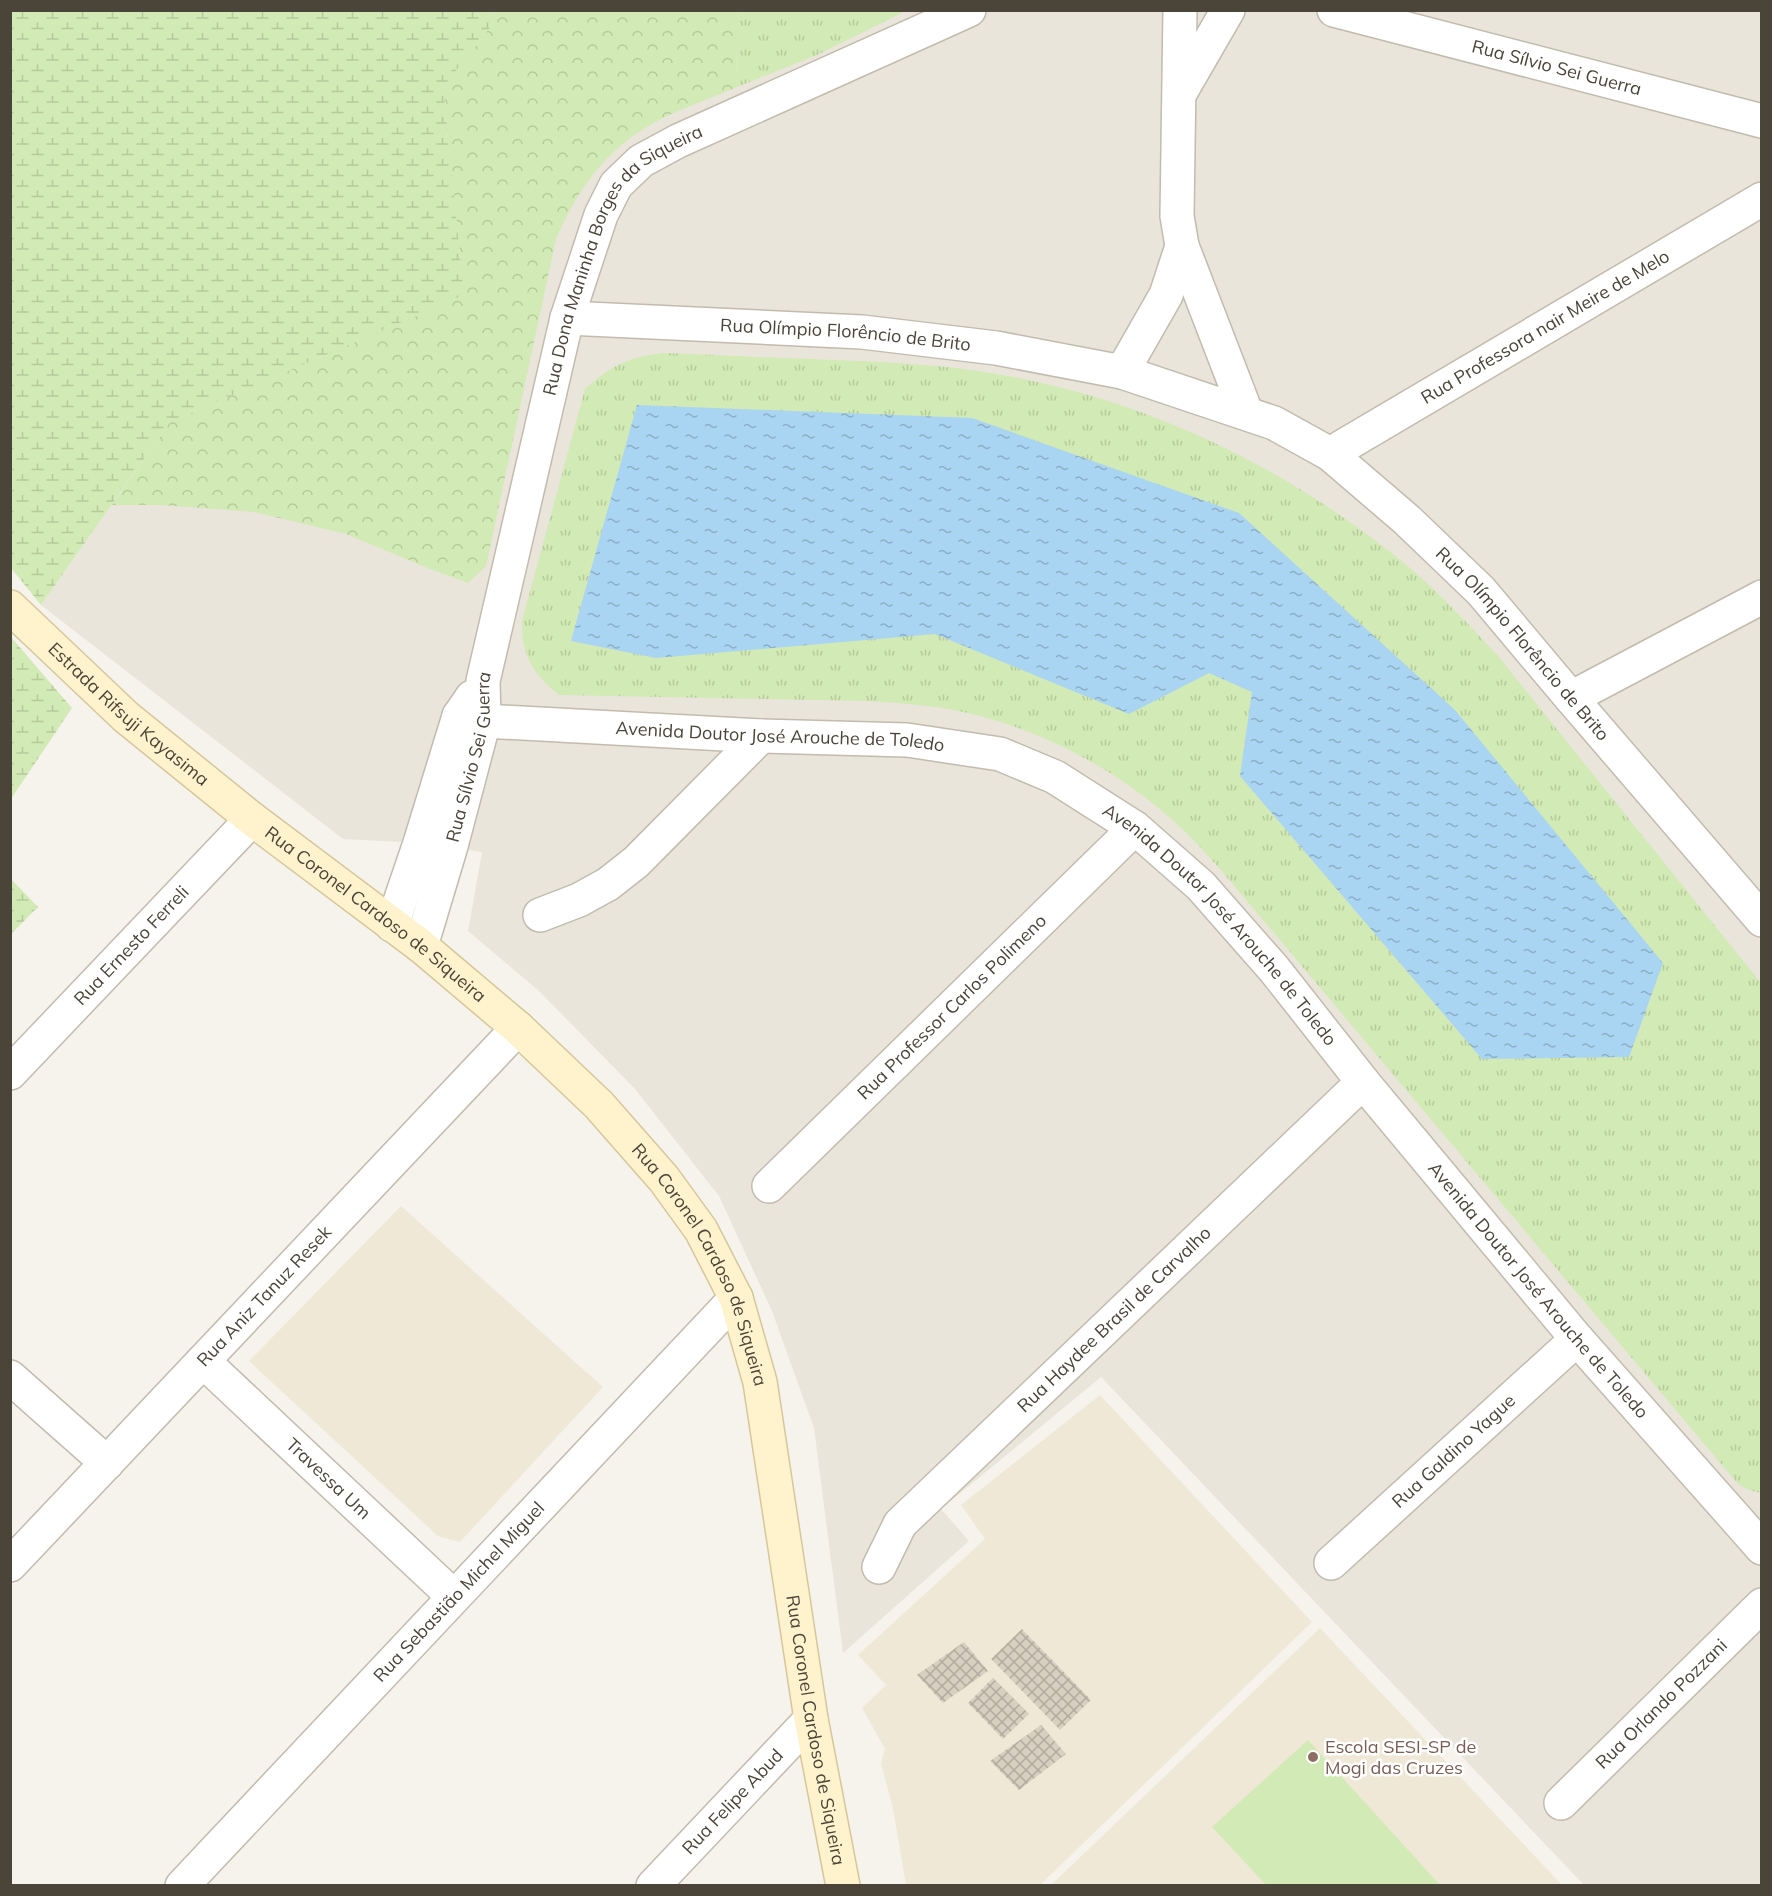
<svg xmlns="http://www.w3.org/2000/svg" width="1772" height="1896" font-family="Mulish,sans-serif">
  <defs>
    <pattern id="forest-crowns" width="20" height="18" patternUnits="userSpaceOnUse" patternTransform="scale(1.5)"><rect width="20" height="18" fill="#d2eab5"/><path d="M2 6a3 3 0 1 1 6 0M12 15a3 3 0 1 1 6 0" fill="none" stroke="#b6ca9c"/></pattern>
    <pattern id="wetland-marsh" width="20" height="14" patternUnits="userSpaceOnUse" patternTransform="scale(1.5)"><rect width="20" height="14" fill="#d2eab5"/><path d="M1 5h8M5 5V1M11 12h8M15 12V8" fill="none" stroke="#b6ca9c"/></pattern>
    <pattern id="park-tufts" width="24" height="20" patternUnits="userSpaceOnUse" patternTransform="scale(1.5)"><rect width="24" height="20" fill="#d2eab5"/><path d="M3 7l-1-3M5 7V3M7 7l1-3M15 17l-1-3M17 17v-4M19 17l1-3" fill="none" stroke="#b6ca9c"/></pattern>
    <pattern id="water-ripples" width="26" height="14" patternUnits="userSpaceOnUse" patternTransform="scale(1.5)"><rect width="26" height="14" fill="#a9d4f2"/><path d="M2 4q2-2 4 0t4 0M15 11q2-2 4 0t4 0" fill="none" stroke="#8caec5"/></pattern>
    <pattern id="building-cross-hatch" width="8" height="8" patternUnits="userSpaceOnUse" patternTransform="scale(1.5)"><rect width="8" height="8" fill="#d8cfc1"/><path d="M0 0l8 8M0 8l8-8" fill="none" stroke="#b1aa9e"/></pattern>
  </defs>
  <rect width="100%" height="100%" fill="#f6f3ec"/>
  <!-- residential -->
  <polygon fill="#eae5da" points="494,11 1761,11 1761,1885 1584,1885 1101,1377 941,1509 969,1541 843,1653 814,1428 772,1311 719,1196 635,1089 539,991 468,931 482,852 420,843 343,839 41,605 170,422 492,25"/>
  <!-- education -->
  <g fill="#efe8d6">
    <polygon points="401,1206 603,1387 460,1542 438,1536 249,1361"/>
    <polygon points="1100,1395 1312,1622 1040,1885 906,1885 893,1809 881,1763 885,1749 862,1708 886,1685 858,1655 985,1539 961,1505"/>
    <polygon points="1320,1628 1562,1885 1050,1886"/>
  </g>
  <!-- forest -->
  <path fill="url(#forest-crowns)" d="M494,11H740L736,28L737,87C709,99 679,109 652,124C606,149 576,192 556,239L486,566L468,583L430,569L346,534L254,512L161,505H112L170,422L464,295L443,87L492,25Z"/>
  <!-- wetland -->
  <g fill="url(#wetland-marsh)">
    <polygon points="10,11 494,11 492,25 443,87 464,295 170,422 41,605 11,568"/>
    <polygon points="11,637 72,708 11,799"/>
    <polygon points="11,879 38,907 11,934"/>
  </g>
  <!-- park -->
  <g fill="url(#park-tufts)">
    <polygon points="740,11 740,10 906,11 817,55 737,87 736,28"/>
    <path d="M664,353C721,355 778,358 835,360C883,362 931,364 978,371C1138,394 1286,465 1410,568C1442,595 1470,626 1498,656L1761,983V1493L1749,1490L1738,1484L1220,869C1202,849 1183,828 1162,811C1105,763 1035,728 963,712C931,705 899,703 867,701L559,695C533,674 521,655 522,621L585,389C610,366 631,356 664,353Z"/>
  </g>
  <!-- pitch -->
  <polygon fill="#d2eab5" points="1308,1740 1440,1885 1266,1885 1212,1827"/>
  <!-- water -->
  <polygon fill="url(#water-ripples)" points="637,405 972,418 1239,513 1455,710 1663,963 1629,1057 1482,1059 1240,776 1252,692 1209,673 1129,714 935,634 656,658 571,641"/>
  <!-- building -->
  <g fill="url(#building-cross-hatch)">
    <polygon points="1022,1629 1091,1700 1060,1730 991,1659"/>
    <polygon points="964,1642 988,1671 943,1703 917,1675"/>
    <polygon points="993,1678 1029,1714 1003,1739 968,1703"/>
    <polygon points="1041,1725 1066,1754 1019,1790 990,1761"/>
  </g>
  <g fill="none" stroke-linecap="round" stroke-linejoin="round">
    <!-- street casing -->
    <g stroke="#c2bbae" stroke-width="36">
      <g id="street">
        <polyline points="1180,10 1177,216 1182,246 1246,412"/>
        <path id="s1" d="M1334,10L1762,121"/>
        <polyline points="1180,93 1228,10"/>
        <path id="s2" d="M567,318L862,332L996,348L1122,372L1274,423L1330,454L1407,520L1481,591L1571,698L1762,920"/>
        <polyline points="1122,372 1166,295 1182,246"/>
        <path id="s3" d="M1330,454L1762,199"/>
        <polyline points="1571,698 1762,597"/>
        <path id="s4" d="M459,716L484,721L761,736L907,740L1000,754L1055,777L1135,828L1201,886L1274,969L1363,1082L1577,1339L1762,1548"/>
        <polyline points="540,915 579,900 608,884 636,862 761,736"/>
        <polyline points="392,925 420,843 459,716 472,697"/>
        <path id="s5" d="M421,946L451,846L484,721L483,681L567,318L601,215L616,185L641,161L678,141L969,10"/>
        <path id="s6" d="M10,1073L252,819"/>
        <path id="s7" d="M769,1186L1135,828"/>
        <path id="s8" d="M203,1361L453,1596"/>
        <polyline points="10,1377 107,1463"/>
        <path id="s9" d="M1331,1563L1577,1339"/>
        <path id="s10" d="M10,1565L518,1028"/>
        <path id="s11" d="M879,1567L900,1524L1363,1082"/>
        <path id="s12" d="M1561,1803L1762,1605"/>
        <path id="s13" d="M182,1886L736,1298"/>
        <path id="s14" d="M653,1886L811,1719"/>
      </g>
    </g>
    <!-- secondary casing -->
    <g stroke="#d6c79b" stroke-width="36">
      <g id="secondary">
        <path id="s15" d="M10,607L126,717L252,819L421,946L518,1028L599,1105L664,1179L701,1230L736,1298L760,1382L811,1719L843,1886"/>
      </g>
    </g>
    <!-- street -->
    <use href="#street" stroke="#fff" stroke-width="33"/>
    <!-- secondary -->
    <use href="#secondary" stroke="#fff3cd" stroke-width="33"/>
  </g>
  <!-- markers -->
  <circle fill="#8d6e63" stroke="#fff" stroke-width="2" cx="1313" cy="1757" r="6"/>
  <g text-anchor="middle" stroke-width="5" stroke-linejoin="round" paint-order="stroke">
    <!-- street labels -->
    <g font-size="18" fill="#4b4439" stroke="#fff">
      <text dy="6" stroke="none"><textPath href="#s1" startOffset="230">Rua Sílvio Sei Guerra</textPath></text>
      <text dy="6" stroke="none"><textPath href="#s5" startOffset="729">Rua Dona Maninha Borges da Siqueira</textPath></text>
      <text dy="6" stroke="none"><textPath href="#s3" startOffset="250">Rua Professora nair Meire de Melo</textPath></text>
      <text dy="6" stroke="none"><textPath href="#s2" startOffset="279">Rua Olímpio Florêncio de Brito</textPath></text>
      <text dy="6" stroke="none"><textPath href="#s2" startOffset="1054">Rua Olímpio Florêncio de Brito</textPath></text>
      <text dy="6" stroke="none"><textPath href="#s15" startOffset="160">Estrada Rifsuji Kayasima</textPath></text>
      <text dy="6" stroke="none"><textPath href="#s4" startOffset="322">Avenida Doutor José Arouche de Toledo</textPath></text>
      <text dy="6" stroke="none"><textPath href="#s5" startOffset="196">Rua Sílvio Sei Guerra</textPath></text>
      <text dy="6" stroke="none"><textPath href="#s15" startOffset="478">Rua Coronel Cardoso de Siqueira</textPath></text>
      <text dy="6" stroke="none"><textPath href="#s4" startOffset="826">Avenida Doutor José Arouche de Toledo</textPath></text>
      <text dy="6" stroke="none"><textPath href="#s6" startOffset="176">Rua Ernesto Ferreli</textPath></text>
      <text dy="6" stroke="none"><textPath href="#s7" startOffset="256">Rua Professor Carlos Polimeno</textPath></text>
      <text dy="6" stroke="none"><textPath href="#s15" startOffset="964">Rua Coronel Cardoso de Siqueira</textPath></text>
      <text dy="6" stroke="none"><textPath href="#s4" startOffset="1312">Avenida Doutor José Arouche de Toledo</textPath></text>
      <text dy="6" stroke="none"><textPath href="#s10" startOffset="370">Rua Aniz Tanuz Resek</textPath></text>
      <text dy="6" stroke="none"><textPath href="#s11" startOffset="344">Rua Haydee Brasil de Carvalho</textPath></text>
      <text dy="6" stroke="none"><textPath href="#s9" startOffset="166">Rua Galdino Yague</textPath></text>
      <text dy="6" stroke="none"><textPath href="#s8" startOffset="172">Travessa Um</textPath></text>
      <text dy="6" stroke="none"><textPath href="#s13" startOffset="404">Rua Sebastião Michel Miguel</textPath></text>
      <text dy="6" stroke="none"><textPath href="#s12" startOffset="141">Rua Orlando Pozzani</textPath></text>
      <text dy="6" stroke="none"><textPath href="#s15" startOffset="1450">Rua Coronel Cardoso de Siqueira</textPath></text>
      <text dy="6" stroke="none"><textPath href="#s14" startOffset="116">Rua Felipe Abud</textPath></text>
    </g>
    <!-- education labels -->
    <g font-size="18" fill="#785e54" stroke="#fff" text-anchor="start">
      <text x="1325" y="1753">Escola SESI-SP de<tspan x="1325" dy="21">Mogi das Cruzes</tspan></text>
    </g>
  </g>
  <!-- border -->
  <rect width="1772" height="1896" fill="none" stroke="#4b4439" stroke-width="24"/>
</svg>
